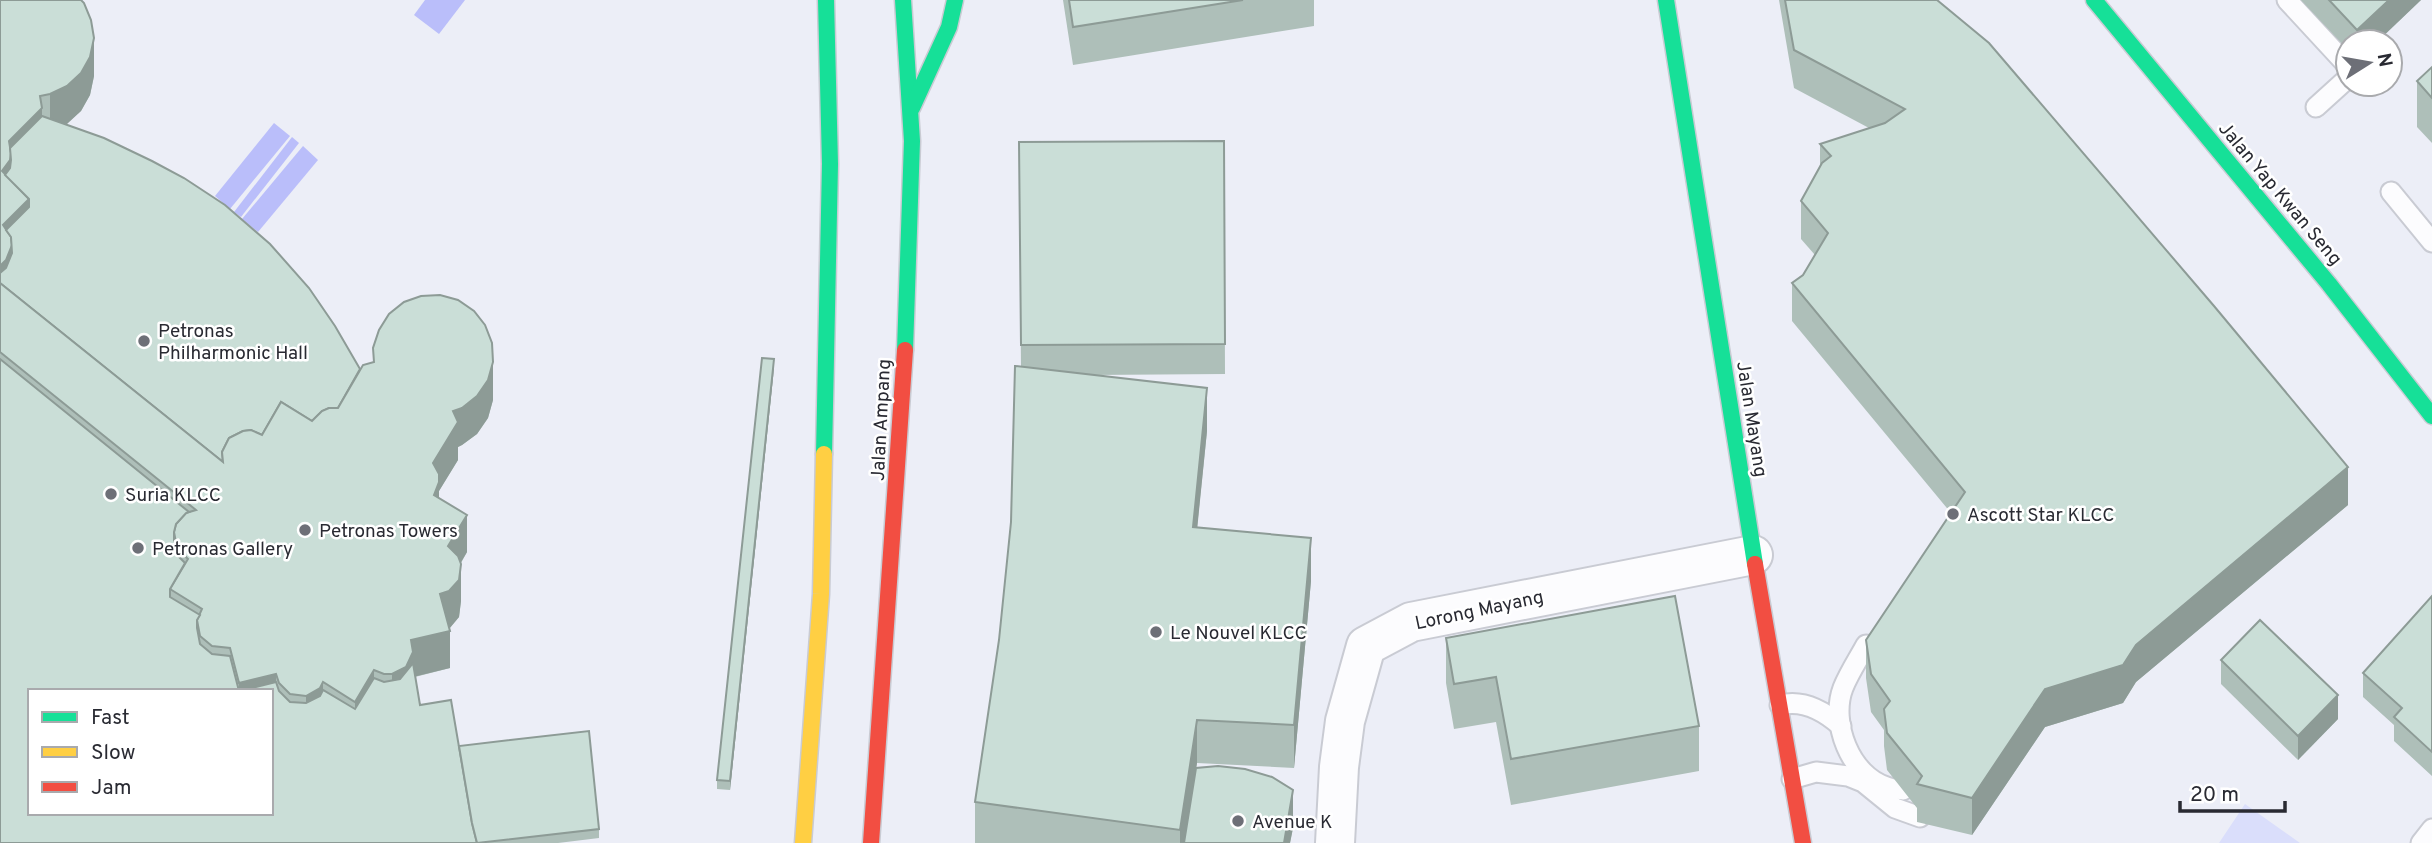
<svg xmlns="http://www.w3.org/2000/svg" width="2432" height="843" font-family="Overpass,sans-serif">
  <rect width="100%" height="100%" fill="#eceef7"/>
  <!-- green -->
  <polygon fill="#dadefb" points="2245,804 2300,843 2219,843"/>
  <!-- water -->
  <g fill="#babefa">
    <polygon points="425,0 465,0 439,34 414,15"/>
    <polygon points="274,123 290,136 230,209 215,196"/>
    <polygon points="292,137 299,143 241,217 234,212"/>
    <polygon points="303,146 318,160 258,232 242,219"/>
  </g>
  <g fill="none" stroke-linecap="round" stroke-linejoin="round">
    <!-- lane casing -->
    <g stroke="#c9cbd3" stroke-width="23">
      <g id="lane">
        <polyline points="2287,0 2348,66"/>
        <polyline points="2316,107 2348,78"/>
        <polyline points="2391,192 2432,242"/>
        <path d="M1866,645C1859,658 1849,673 1843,688C1830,722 1850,776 1887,787C1891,789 1897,789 1903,790"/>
        <path d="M1780,705C1803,699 1823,710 1841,726"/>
        <polyline points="1792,779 1816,772 1848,776 1863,782 1895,808 1920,817"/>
        <polyline points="2421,843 2432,829"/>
      </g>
    </g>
    <!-- street casing -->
    <g stroke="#c9cbd3" stroke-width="42">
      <polyline id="street" points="1335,843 1339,767 1345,721 1366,646 1411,622 1753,555"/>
    </g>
    <!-- fast casing -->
    <g stroke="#c9cbd3" stroke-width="19">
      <g id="fast">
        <polyline points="903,0 912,141 905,350"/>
        <polyline points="1666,0 1755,564"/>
        <polyline points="2094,0 2329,284 2432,416"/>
        <polyline points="912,108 949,27 955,0"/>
        <polyline points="824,454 830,164 826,0"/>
      </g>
    </g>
    <!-- slow casing -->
    <g stroke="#c9cbd3" stroke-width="19">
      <polyline id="slow" points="803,843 821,594 824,454"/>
    </g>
    <!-- jam casing -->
    <g stroke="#c9cbd3" stroke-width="19">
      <g id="jam">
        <polyline points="1755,564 1803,843"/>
        <polyline points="871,843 905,350"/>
      </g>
    </g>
    <!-- lane -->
    <use href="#lane" stroke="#fcfcfe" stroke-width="19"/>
    <!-- street -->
    <use href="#street" stroke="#fcfcfe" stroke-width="38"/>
    <!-- fast -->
    <use href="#fast" stroke="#16e098" stroke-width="16"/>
    <!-- slow -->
    <use href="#slow" stroke="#ffcf43" stroke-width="16"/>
    <!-- jam -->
    <use href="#jam" stroke="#f24e42" stroke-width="16"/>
  </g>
  <!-- wall -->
  <g fill="#aebfb9">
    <polygon points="0,0 94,76 90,95 81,111 66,124 360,369 373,363 373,348 493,400 488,418 477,434 462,445 458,447 458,460 439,491 439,498 467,552 461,563 461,601 459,617 449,629 450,668 415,677 420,705 459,746 599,829 599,838 558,843 0,843"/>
    <polygon points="1063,0 1314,0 1314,26 1073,65"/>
    <polygon points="1779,0 1937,0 2348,505 2136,682 2123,703 2045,727 1972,835 1917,822 1917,808 1887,770 1884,746 1884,730 1871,712 1866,678 1866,640 1951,513 1792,321 1792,283 1803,275 1815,255 1801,239 1801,201 1820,167 1820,144 1869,128 1794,88"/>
    <polygon points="2301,0 2421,0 2377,42 2348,42 2348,50"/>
    <polygon points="2432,67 2432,143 2417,127 2417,81"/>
    <polygon points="1224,141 1225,374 1092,375 1207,431 1197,528 1311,581 1294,768 1197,763 1196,768 1293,828 1290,843 975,843 975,802 999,640 1011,522 1021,367 1019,142"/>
    <polygon points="774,368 730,790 717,789 717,780"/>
    <polygon points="2432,596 2432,776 2394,741 2394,725 2363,697 2363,673"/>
    <polygon points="1446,638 1699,726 1699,771 1511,805 1496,722 1454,729 1446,683"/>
    <polygon points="2221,660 2338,719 2298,760 2221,684"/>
  </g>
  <!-- shaded-wall -->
  <g fill="#8d9b96">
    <polygon points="2389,0 2421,0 2377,42 2357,42 2357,30"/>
    <polygon points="94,38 94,76 90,95 81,111 67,124 50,132 50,94"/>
    <polygon points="42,108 42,146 11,189 2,171 9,141"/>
    <polygon points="29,199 29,237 0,290 0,266 3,225"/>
    <polygon points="774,359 774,368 730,790 730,781"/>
    <polygon points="493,362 493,400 488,418 477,434 462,445 458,447 458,460 439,491 439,519 434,532 433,463 453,411"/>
    <polygon points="1207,388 1207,431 1193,570 1193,527"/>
    <polygon points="2348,467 2348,505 2136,682 2123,703 2045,727 1972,835 1972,798 2045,689 2136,645"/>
    <polygon points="467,515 467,552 448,584 448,546"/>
    <polygon points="1311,538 1311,581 1294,768 1294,725"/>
    <polygon points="461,564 461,601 459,617 449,629 440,594"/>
    <polygon points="450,631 450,668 413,677 392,712 392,674 411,640"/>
    <polygon points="374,670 374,708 355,739 355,702"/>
    <polygon points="276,674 276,712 239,691 239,683"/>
    <polygon points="323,682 323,720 306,733 306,696"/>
    <polygon points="2338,695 2338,719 2298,760 2298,736"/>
    <polygon points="1197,720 1197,763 1185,843 1180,843 1180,830"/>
    <polygon points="1293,790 1293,828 1290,843 1284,843"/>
  </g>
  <!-- building -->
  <g fill="#caded7" stroke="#8d9b96" stroke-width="2" fill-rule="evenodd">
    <polygon points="0,0 81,0 84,3 91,20 94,38 90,57 81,73 67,86 50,94 40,96 42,108 9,141 11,153 10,160 2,171 29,199 3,225 11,237 12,245 6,260 0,266"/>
    <polygon points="1069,0 1243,0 1073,27"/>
    <polygon points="1785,0 1937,0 1989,43 2214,306 2348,467 2136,645 2123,665 2045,689 1972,798 1917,784 1922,776 1887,733 1884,709 1890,701 1871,674 1866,640 1965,492 1792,283 1803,275 1828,233 1801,201 1822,163 1831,156 1820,144 1885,123 1905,109 1794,50"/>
    <polygon points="2329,0 2389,0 2357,30"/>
    <polygon points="2432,67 2432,98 2417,81"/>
    <polygon points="42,116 104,138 152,161 184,178 225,205 270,244 309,288 335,326 360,369 338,408 329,408 322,411 312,421 281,402 262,435 251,430 243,431 229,438 222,452 223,462 0,283 0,273 6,268 12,253 11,237 6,230 29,207 29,199 5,175 10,168 11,160 10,148"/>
    <polygon points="1224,141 1225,344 1021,345 1019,142"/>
    <polygon points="0,283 223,462 222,452 229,438 243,431 251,430 262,435 281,402 312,421 322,411 329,408 338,408 363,365 374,362 373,348 379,330 389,314 404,302 421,296 440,295 458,300 474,311 485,325 492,343 493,362 488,380 477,396 462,408 453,411 458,422 433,463 439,474 439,482 434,495 467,515 448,546 458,556 461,564 459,580 449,591 440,594 450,631 411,640 413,652 406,667 392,674 384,674 374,670 355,702 323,682 320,688 306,696 290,694 279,683 276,674 239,683 230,648 212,646 200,636 197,620 202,609 170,589 188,559 177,548 174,532 176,524 186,513 196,510 0,352"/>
    <polygon points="762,358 774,359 730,781 717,780"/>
    <path d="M0,359L189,512L186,513L176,524L174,532V540L177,555L185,563L170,589V597L200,615L197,620V628L200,644L212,654L230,656L239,691L276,682L279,691L290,702L306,703L320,696L323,690L355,709L374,678L384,682L400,679L413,663L420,705L451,700L472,823L477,843H0ZM30,691H271V813H30Z"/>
    <polygon points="1015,366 1207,388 1193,527 1311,538 1294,725 1197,720 1180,830 975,802 999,640 1011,522"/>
    <polygon points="1675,596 1699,726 1511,759 1496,677 1454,684 1446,638"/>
    <polygon points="2432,596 2432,752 2394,717 2402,708 2363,673"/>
    <polygon points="2260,620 2338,695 2298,736 2221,660"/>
    <polygon points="589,731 599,829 477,843 472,823 459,746"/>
    <polygon points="1218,766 1245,769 1272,777 1293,790 1284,843 1184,843 1196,768"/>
  </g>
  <!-- markers -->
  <g fill="#6d6f77" stroke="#fff" stroke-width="2.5">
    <circle cx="144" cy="341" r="7"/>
    <circle cx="111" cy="494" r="7"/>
    <circle cx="1953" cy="514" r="7"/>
    <circle cx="305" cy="530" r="7"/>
    <circle cx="138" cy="548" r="7"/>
    <circle cx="1156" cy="632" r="7"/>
    <circle cx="1238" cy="821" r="7"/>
  </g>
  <g text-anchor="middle" stroke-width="5" stroke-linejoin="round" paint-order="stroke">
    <!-- street labels -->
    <g font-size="19" fill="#292a32" stroke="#fff">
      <text transform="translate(2281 193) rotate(50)" y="7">Jalan Yap Kwan Seng</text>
      <text transform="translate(1753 419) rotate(81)" y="7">Jalan Mayang</text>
      <text transform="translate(880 420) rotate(-87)" y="7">Jalan Ampang</text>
      <text transform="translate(1479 609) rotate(-12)" y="7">Lorong Mayang</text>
    </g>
    <!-- poi labels -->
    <g font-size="19" fill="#292a32" stroke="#fff" text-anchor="start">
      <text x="158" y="337">Petronas<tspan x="158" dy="22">Philharmonic Hall</tspan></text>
      <text x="125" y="501">Suria KLCC</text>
      <text x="1967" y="521">Ascott Star KLCC</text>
      <text x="319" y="537">Petronas Towers</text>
      <text x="152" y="555">Petronas Gallery</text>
      <text x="1170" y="639">Le Nouvel KLCC</text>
      <text x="1252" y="828">Avenue K</text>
    </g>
  </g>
  <!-- legend -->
  <rect x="28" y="689" width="245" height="126" fill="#ffffff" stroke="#a9aaad" stroke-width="2"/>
  <rect x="42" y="712" width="35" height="10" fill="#16e098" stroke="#a9aaad" stroke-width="2"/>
  <text x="91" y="724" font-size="21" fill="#292a32">Fast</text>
  <rect x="42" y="747" width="35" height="10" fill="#ffcf43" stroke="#a9aaad" stroke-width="2"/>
  <text x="91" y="759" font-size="21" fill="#292a32">Slow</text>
  <rect x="42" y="782" width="35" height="10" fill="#f24e42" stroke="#a9aaad" stroke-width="2"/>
  <text x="91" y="794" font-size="21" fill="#292a32">Jam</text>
  <!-- north arrow -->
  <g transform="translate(2369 63) rotate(79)"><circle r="33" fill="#ffffff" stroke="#a9aaad" stroke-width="2"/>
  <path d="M0-5L12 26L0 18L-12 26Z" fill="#6d6f77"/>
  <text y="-10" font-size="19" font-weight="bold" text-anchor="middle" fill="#292a32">N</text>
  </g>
  <!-- scale -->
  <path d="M2180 801v10h105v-10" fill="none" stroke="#292a32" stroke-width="3.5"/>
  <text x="2190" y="801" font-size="21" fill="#292a32" stroke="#ffffff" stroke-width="5" paint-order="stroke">20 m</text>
</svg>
